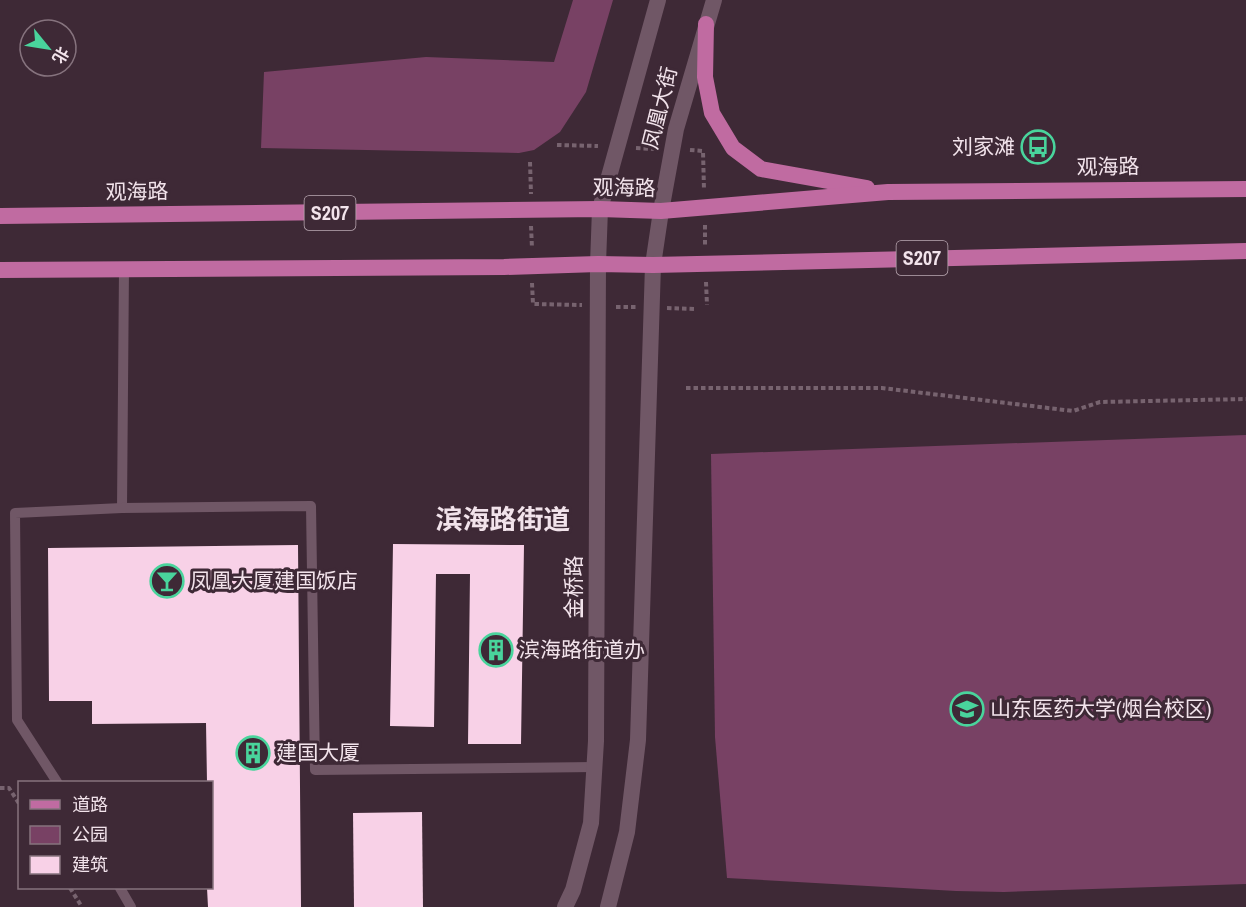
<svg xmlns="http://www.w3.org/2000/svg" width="1246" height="907" font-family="'Archivo Narrow','Noto Sans SC',sans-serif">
  <rect width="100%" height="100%" fill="#3e2936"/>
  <!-- green -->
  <g fill="#784164">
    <polygon points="573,0 613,0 586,92 560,132 534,150 519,153 261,148 264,72 426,57 554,62"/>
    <polygon points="1246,435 1246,884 1004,892 956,891 727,878 715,737 711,454"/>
  </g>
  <!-- building -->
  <g fill="#f8d1e7">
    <polygon points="393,544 524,545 521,744 468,744 470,574 436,574 434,727 390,726"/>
    <polygon points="298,545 301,907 208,907 207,888 212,888 212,782 207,782 206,723 92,724 92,701 49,701 48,548"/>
    <polygon points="422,812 423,907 354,907 353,813"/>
  </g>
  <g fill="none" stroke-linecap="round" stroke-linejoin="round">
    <!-- path -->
    <g stroke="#77636f" stroke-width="4" stroke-dasharray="4.5 3" stroke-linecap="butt">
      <polyline points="557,145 598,146"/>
      <polyline points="636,148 655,149"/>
      <polyline points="690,150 703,151 704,190"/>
      <polyline points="530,162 531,194"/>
      <polyline points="705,225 705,247"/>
      <polyline points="531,226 532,248"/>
      <polyline points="706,282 707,305"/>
      <polyline points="532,283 533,304 582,305"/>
      <polyline points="616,307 636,307"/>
      <polyline points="667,308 696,309"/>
      <polyline points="686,388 882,388 1073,411 1100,402 1246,399"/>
      <polyline points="0,788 9,788 20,805"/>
      <polyline points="70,888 82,907"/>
    </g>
    <!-- service -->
    <g stroke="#705766" stroke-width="10">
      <polyline points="122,508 124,268"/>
      <polyline points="57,782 17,720 15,513 122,508 311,506 315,770 595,767"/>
      <polyline points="120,888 131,907"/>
    </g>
    <!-- tertiary -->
    <g stroke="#705766" stroke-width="16">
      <polyline points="565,907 573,890 591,823 596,741 598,264"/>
      <polyline points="608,907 627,832 638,740 653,265"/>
    </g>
    <!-- secondary -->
    <g stroke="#705766" stroke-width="16">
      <polyline points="598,264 600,209 658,0"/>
      <polyline points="653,265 661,211 676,129 714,0"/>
    </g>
    <!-- primary -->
    <g stroke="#c06ba1" stroke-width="16">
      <polyline points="706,24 705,77 712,113 733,148 761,169 867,188"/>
      <polyline points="0,216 600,209 661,211 888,192 1246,189"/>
      <polyline points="0,270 504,267 598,264 653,265 1246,251"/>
    </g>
  </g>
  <!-- icons -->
  <defs>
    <g id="bus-ring" transform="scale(1.725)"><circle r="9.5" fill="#3e2936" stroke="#49d49c" stroke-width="1.5"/><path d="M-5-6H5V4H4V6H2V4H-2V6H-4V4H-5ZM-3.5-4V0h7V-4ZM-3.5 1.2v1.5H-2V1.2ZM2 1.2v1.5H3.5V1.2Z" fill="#49d49c"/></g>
    <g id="bar-ring" transform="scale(1.725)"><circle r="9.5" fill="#3e2936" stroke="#49d49c" stroke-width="1.5"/><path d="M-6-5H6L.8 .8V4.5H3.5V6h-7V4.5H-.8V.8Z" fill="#49d49c"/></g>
    <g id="building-ring" transform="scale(1.725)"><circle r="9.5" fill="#3e2936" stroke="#49d49c" stroke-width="1.5"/><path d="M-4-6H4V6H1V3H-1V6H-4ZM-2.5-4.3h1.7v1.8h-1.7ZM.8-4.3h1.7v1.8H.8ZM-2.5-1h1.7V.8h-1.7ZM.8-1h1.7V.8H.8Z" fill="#49d49c"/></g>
    <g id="university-ring" transform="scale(1.725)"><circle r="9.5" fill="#3e2936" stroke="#49d49c" stroke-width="1.5"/><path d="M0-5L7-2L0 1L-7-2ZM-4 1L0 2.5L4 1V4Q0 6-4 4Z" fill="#49d49c"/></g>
  </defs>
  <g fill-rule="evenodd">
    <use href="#bus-ring" x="1038" y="147"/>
    <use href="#bar-ring" x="167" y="581"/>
    <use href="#building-ring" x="496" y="650"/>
    <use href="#university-ring" x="967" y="709"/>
    <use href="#building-ring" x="253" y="753"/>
  </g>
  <g text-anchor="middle" stroke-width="6" stroke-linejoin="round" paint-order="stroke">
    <!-- shield labels -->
    <g fill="#3e2936" stroke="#bcabb5" stroke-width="1.5">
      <rect x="304.5" y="196" width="51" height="34" rx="4.5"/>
      <rect x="896.5" y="241" width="51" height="34" rx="4.5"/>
    </g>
    <g font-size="20" font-weight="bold" fill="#f2e3eb">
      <text x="330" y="220">S207</text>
      <text x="922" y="265">S207</text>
    </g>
    <!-- street labels -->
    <g font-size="21" fill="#f2e3eb" stroke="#3e2936">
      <text transform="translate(660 108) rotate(-76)" y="7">凤凰大街</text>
      <text transform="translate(1108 167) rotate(-1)" y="7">观海路</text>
      <text transform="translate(624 188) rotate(1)" y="7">观海路</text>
      <text transform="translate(137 192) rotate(-1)" y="7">观海路</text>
      <text transform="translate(574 587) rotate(-90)" y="7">金桥路</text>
    </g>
    <!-- poi labels -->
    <g font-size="21" fill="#f2e3eb" stroke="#3e2936" text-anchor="start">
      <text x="1015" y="154" text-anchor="end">刘家滩</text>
      <text x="190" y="588">凤凰大厦建国饭店</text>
      <text x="519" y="657">滨海路街道办</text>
      <text x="990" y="716">山东医药大学(烟台校区)</text>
      <text x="276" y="760">建国大厦</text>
    </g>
    <!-- district labels -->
    <g font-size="27" font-weight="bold" fill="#f2e3eb" stroke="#3e2936">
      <text x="503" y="529">滨海路街道</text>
    </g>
  </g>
  <!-- legend -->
  <rect x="18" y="781" width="195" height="108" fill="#3e2936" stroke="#86737e" stroke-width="1.5"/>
  <rect x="30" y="800" width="30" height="9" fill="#c06ba1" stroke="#86737e" stroke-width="1.5"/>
  <text x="72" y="811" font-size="18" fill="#f2e3eb">道路</text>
  <rect x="30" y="826" width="30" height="18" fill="#784164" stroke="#86737e" stroke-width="1.5"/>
  <text x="72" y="841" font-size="18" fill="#f2e3eb">公园</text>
  <rect x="30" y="856" width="30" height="18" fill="#f8d1e7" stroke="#86737e" stroke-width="1.5"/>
  <text x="72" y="871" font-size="18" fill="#f2e3eb">建筑</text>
  <!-- north arrow -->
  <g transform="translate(48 48) rotate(120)"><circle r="28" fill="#3e2936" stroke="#86737e" stroke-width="1.5"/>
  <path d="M0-4.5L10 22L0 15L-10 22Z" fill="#49d49c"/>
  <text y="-9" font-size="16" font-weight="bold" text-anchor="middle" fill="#f2e3eb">北</text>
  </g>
</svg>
